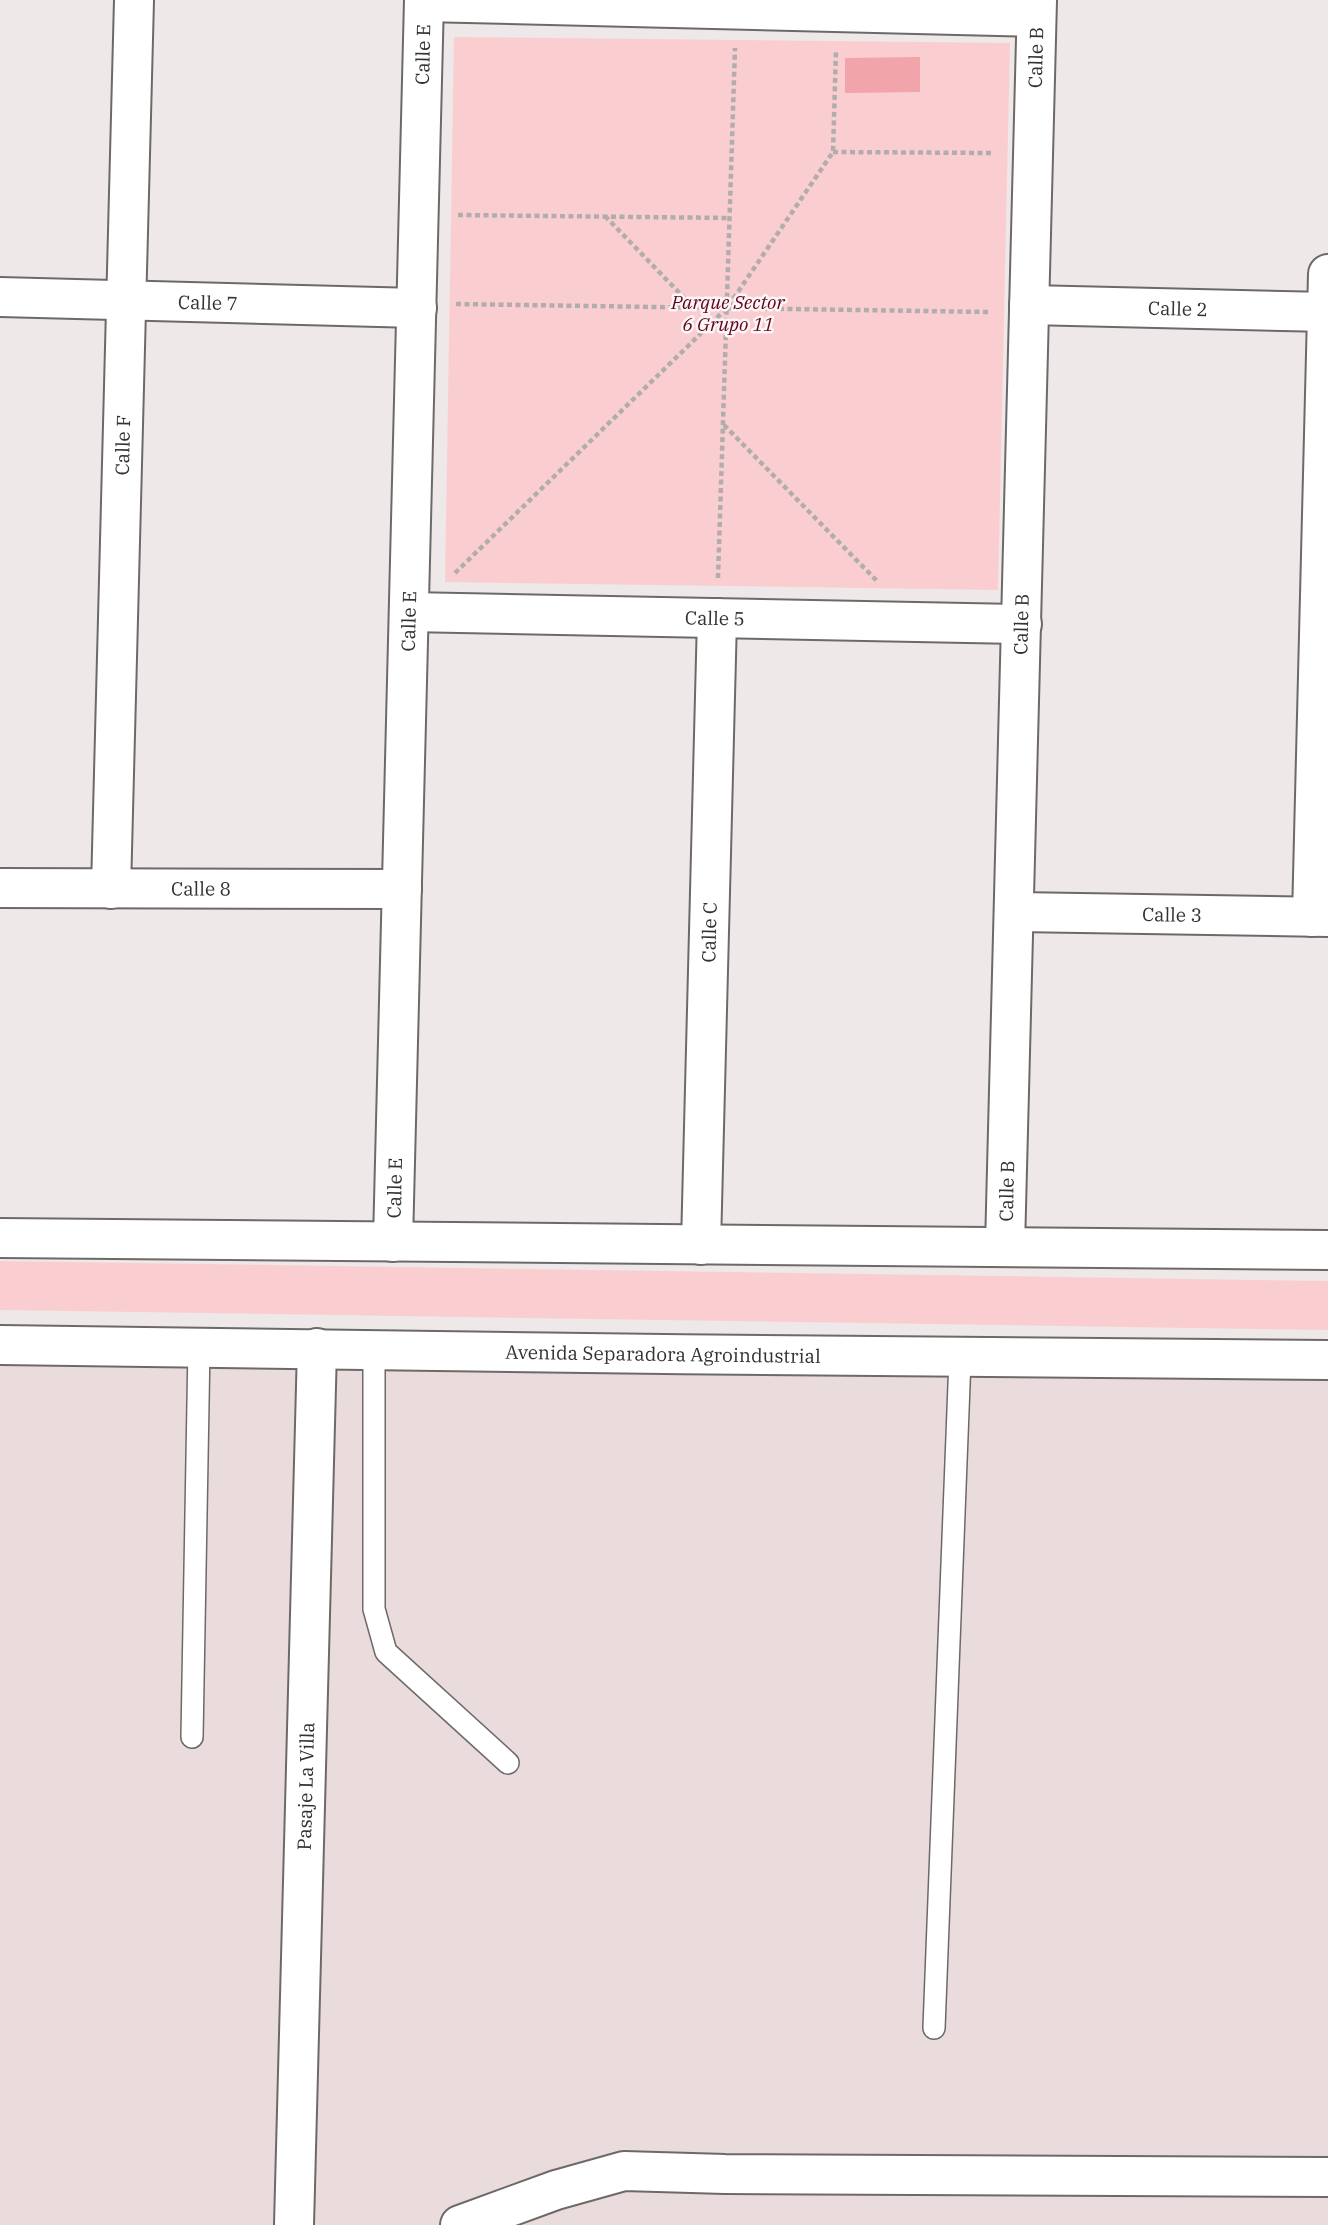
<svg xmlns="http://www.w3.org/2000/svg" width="1328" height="2225" font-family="'IBM Plex Serif',serif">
  <rect width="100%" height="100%" fill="#eee8e8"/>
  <!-- built -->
  <polygon fill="#eadbdc" points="0,1363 1328,1375 1328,2225 0,2225"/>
  <!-- green -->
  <g fill="#faced0">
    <polygon points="454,37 1010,43 998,590 445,582"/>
    <polygon points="0,1261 1328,1281 1328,1330 0,1310"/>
  </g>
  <!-- building -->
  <polygon fill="#f1a4aa" points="920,57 920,92 845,93 845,58"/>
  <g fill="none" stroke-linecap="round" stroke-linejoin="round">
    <!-- service casing -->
    <g stroke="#6e6969" stroke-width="24">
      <g id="service">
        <polyline points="374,1349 374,1609 386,1652 508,1763"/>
        <polyline points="192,1737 199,1347"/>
        <polyline points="934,2028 960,1359"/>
      </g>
    </g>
    <!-- minor casing -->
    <g stroke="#6e6969" stroke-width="42">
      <g id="minor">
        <polyline points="424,2 1036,17"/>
        <path id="s1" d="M0,297L417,308"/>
        <path id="s2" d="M1029,305L1328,312"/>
        <path id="s3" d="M409,612L1022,624"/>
        <path id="s4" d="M0,888L402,889"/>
        <path id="s5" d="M111,889L134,0"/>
        <path id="s6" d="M1014,912L1328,917"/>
        <polyline points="1312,917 1328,274"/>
        <path id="s7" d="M393,1242L424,0"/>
        <path id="s8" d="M701,1245L717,618"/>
        <path id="s9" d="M1005,1247L1037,0"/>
        <path id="s10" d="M294,2225L317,1348"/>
        <polyline points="460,2225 556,2190 624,2171 725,2174 1328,2177"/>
      </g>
    </g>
    <!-- tertiary casing -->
    <g stroke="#6e6969" stroke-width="42">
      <g id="tertiary">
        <polyline points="0,1238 1328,1250"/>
        <path id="s11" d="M0,1345C443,1350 885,1359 1328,1360"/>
      </g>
    </g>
    <!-- path -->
    <g stroke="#b2adad" stroke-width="4.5" stroke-dasharray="5 3.5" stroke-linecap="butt">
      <polyline points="833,152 993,153"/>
      <polyline points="458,215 730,218"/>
      <polyline points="605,216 693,307"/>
      <polyline points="456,304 990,312"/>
      <polyline points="724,425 877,581"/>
      <polyline points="455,573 727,308 833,152 836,50"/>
      <polyline points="718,578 735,48"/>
    </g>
    <!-- service -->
    <use href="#service" stroke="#fff" stroke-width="21"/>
    <!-- minor -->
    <use href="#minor" stroke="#fff" stroke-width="38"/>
    <!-- tertiary -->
    <use href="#tertiary" stroke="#fff" stroke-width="38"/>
  </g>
  <g text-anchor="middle" stroke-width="5" stroke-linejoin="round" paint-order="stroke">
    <!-- street labels -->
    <g font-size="19" fill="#333131" stroke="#fbf5f5">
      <text dy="7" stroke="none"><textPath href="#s7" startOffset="1188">Calle E</textPath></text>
      <text dy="7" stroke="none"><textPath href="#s9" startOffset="1190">Calle B</textPath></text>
      <text dy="7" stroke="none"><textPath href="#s1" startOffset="208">Calle 7</textPath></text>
      <text dy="7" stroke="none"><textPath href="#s2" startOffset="149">Calle 2</textPath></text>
      <text dy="7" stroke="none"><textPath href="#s5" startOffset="444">Calle F</textPath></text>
      <text dy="7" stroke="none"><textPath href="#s3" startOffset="306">Calle 5</textPath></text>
      <text dy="7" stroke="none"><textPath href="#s7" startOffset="621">Calle E</textPath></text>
      <text dy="7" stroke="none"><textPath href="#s9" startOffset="623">Calle B</textPath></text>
      <text dy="7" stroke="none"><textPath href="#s4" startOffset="201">Calle 8</textPath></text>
      <text dy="7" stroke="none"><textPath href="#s6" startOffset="158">Calle 3</textPath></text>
      <text dy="7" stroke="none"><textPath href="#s8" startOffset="313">Calle C</textPath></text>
      <text dy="7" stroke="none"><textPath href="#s7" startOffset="54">Calle E</textPath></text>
      <text dy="7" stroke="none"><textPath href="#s9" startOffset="56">Calle B</textPath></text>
      <text dy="7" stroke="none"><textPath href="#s11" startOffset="663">Avenida Separadora Agroindustrial</textPath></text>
      <text dy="7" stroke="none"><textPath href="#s10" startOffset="439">Pasaje La Villa</textPath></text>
    </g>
    <!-- park labels -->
    <g font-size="19" font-style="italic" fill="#61051e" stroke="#fbf5f5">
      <text x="728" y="309">Parque Sector<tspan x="728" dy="22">6 Grupo 11</tspan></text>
    </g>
  </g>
</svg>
